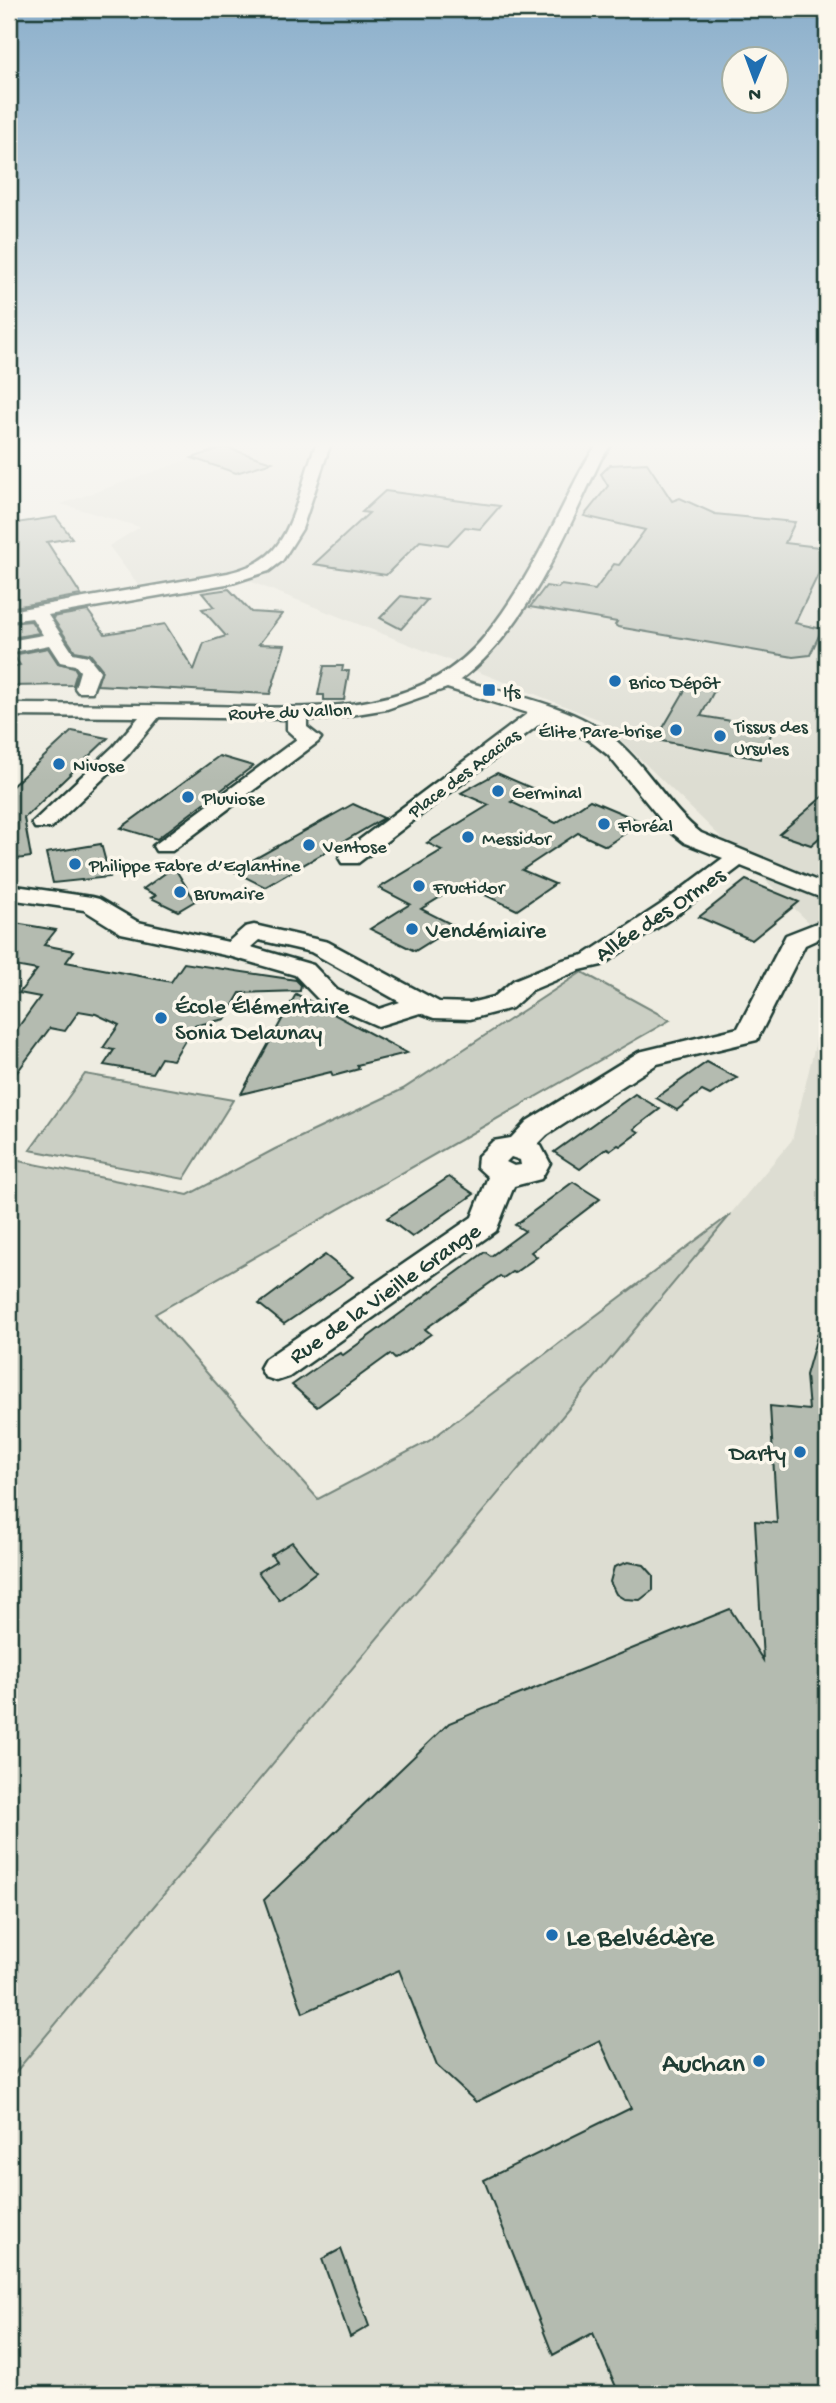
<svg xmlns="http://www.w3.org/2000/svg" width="836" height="2403" font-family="'Gochi Hand',sans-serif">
  <rect width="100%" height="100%" fill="#eeece1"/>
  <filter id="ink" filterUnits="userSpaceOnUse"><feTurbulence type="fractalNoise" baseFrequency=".0143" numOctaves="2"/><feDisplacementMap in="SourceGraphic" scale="14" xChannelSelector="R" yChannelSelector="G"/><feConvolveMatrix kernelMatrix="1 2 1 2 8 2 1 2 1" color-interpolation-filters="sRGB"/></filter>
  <g filter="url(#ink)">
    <!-- built -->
    <g fill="#ddddd2">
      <polygon points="230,445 827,445 827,940 600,720 224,571 138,585 109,546 140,527 61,504"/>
      <polygon points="827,996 827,2394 9,2394 9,2080 792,1140"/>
    </g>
    <!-- green -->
    <g fill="#cbcfc4" stroke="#75867c" stroke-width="2">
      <polygon points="582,972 670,1020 155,1314 318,1499 429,1441 731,1214 9,2080 9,1159 188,1195 275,1149 403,1089"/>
      <polygon points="85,1074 233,1100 184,1179 30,1150"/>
    </g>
    <!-- building -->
    <g fill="#b4bbb0" stroke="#1f3d34" stroke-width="2">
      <polygon points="224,447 259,458 272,462 236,473 192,458"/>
      <polygon points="647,463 672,501 680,498 715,514 795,522 785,543 827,548 827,556 795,623 822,629 810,655 793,657 618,627 615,625 617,622 530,607 546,586 558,588 561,585 595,590 614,564 619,565 645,530 584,516 608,486 601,474 610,465"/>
      <polygon points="385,491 500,506 480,529 465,527 448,545 420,541 386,575 314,564 369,513 362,512"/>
      <polygon points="56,517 72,538 47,542 81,595 9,608 9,524"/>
      <polygon points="229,589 251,612 282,614 259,644 285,645 270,694 97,685 102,669 90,654 75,651 52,617 88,611 105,634 165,624 194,670 204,643 226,636 202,609 214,607 202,593"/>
      <polygon points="401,596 427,600 401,629 380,618"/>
      <polygon points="31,621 39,633 11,638 9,623"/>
      <polygon points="48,648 58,663 74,667 77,672 73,685 9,686 9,668 20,665 13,655"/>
      <polygon points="324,666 343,666 342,671 349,671 344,700 324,700 324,695 318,695"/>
      <polygon points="688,685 715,689 701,716 774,728 760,759 656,740"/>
      <polygon points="72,731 108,738 24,818 31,857 9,860 9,789"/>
      <polygon points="219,756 253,766 157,839 121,828"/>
      <polygon points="497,773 534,789 511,802 556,823 590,800 642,822 606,846 578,833 522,870 555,884 517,910 462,884 421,909 455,926 415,951 370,929 410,904 379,888 442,850 427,843 489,805 461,793"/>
      <polygon points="827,793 827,831 811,845 779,834"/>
      <polygon points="353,804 384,818 265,887 233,871"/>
      <polygon points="101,844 110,877 53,883 46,853"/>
      <polygon points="174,867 195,901 178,911 151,898 156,895 143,889"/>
      <polygon points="746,880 799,902 752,940 699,917"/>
      <polygon points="9,922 56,930 44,945 74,951 66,962 171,982 184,963 296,980 301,985 300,991 240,993 225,1019 194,1026 173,1060 161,1058 152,1073 104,1065 114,1050 103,1048 119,1025 96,1014 79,1011 65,1031 50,1028 9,1083 9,1040 40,997 19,993 37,970 9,965"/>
      <polygon points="296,994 407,1053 357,1065 359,1069 333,1076 331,1072 241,1094"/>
      <polygon points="707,1062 737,1078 710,1095 702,1091 677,1110 656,1098"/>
      <polygon points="635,1094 660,1109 634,1129 639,1132 620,1146 618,1145 611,1150 607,1148 580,1169 554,1152"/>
      <polygon points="449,1177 474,1194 412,1237 387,1218"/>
      <polygon points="573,1182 600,1199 531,1252 537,1257 514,1273 512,1272 503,1278 500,1276 425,1329 431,1334 395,1359 390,1354 317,1407 292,1385 329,1359 340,1353 343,1355 485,1252 491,1256 525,1231 515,1225"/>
      <polygon points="325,1255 353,1277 284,1324 259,1304"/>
      <polygon points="821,1322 827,1322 827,2394 619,2394 593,2333 553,2355 484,2180 631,2108 600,2041 476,2102 437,2066 399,1970 303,2013 264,1900 449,1723 730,1609 763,1660 755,1521 777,1523 770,1406 809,1410 806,1375"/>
      <polygon points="292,1542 316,1572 279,1600 258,1572 276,1561 271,1555"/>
      <polygon points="628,1562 644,1565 653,1575 653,1590 640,1600 624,1599 616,1594 610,1582 614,1567"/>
      <polygon points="341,2249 369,2326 350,2337 322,2259"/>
    </g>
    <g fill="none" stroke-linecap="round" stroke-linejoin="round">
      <!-- minor casing -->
      <g stroke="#1f3d34" stroke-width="5">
        <g id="minor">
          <path d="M316,445H330L302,529L282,561L269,571L232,583L48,615L73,653L88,656L100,671L92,692H78L75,688L80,671L75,665L60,662L49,645L9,653V641L43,635L32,618L9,621V611L228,573C243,569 256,565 268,555C295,533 302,477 316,445Z"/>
          <path d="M597,445H611L601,459C566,533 527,630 460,680C514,696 580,706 622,746C651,773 670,809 701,833L827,885V900L741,866L676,915L602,965L580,970L532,990L512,1008L470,1019L434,1018L420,1013L378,1026L319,1000L295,975L229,956L121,933L84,910L9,899V885L91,897L99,899L138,922L228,942L245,927L254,925L328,942L439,1002L470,1003L494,997L514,980L563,960L584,955L660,905L723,858L685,843L671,832L608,755L589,740L546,719L358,863H342L339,858L342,853L528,713L447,688L387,709L326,719H307V727L321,738L318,742L172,851H156L153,846L297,739L287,730V719L159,717L128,755L51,828H35L32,823L114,746L139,717L9,716V704C74,704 139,705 204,706C301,707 417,721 485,636C515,599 538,556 559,514C571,491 581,466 597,445ZM259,940L311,952L400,1002L379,1009L337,990L313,965L251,947Z"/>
          <path d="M827,919V935L805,945L757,1040L657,1064L547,1135L537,1145L541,1146L550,1163L541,1179L514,1186L496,1231L289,1377L277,1381L265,1377L260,1368L265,1359L472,1217L488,1177L477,1167L478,1156L493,1141L511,1138L527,1121L639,1052L738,1028L786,935ZM511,1157L520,1160L521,1165L514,1166L506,1162Z"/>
        </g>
      </g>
      <!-- minor -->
      <use href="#minor" fill="#fbf7ec" fill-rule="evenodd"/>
    </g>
  </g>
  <!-- sky -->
  <linearGradient id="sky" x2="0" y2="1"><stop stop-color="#8bafcb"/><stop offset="0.57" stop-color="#f7f6f2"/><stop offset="1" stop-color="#f7f6f2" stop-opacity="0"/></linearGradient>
  <rect width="836" height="781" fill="url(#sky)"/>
  <!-- markers -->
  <g fill="#1f6fb2" stroke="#fbf7ec" stroke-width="2.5">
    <circle cx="615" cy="681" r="7"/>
    <rect x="482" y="683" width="14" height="14" rx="3.5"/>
    <circle cx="676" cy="730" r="7"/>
    <circle cx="720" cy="736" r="7"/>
    <circle cx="59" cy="764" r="7"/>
    <circle cx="498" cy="791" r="7"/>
    <circle cx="188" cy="797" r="7"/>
    <circle cx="604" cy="824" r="7"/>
    <circle cx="468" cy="837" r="7"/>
    <circle cx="309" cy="845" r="7"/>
    <circle cx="75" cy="864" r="7"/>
    <circle cx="419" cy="886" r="7"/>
    <circle cx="180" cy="892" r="7"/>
    <circle cx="412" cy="929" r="7"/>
    <circle cx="161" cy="1018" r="7"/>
    <circle cx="800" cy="1452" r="7"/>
    <circle cx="552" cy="1935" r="7"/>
    <circle cx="759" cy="2061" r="7"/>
  </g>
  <g text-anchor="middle" stroke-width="7" stroke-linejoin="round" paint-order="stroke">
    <!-- far-poi labels -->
    <g font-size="19" fill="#1f3d34" stroke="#fbf7ec" text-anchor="start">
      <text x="629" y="688">Brico Dépôt</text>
      <text x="503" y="697">Ifs</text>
      <text x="734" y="732">Tissus des<tspan x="734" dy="22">Ursules</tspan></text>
      <text x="662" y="737" text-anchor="end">Élite Pare-brise</text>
      <text x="73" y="771">Nivose</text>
      <text x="512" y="798">Germinal</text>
      <text x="202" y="804">Pluviose</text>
      <text x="618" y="831">Floréal</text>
      <text x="482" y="844">Messidor</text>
      <text x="323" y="852">Ventose</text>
      <text x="89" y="871">Philippe Fabre d’Eglantine</text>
      <text x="433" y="893">Fructidor</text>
      <text x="194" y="899">Brumaire</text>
    </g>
    <!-- far-street labels -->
    <g font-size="19" fill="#1f3d34" stroke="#fbf7ec">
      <text transform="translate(290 710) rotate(-2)" y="7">Route du Vallon</text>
      <text transform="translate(463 772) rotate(-37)" y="7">Place des Acacias</text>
    </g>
    <!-- street labels -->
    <g font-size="23" fill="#1f3d34" stroke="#fbf7ec">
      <text transform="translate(659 913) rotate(-34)" y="8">Allée des Ormes</text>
      <text transform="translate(384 1292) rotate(-35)" y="8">Rue de la Vieille Grange</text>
    </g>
    <!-- poi labels -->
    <g font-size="23" fill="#1f3d34" stroke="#fbf7ec" text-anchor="start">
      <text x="426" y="937">Vendémiaire</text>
      <text x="175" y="1013">École Élémentaire<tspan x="175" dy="26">Sonia Delaunay</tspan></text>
      <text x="786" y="1460" text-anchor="end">Darty</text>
    </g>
    <!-- near-poi labels -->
    <g font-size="28" fill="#1f3d34" stroke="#fbf7ec" text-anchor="start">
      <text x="566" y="1945">Le Belvédère</text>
      <text x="745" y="2071" text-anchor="end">Auchan</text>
    </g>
  </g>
  <!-- margin -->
  <rect width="836" height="2403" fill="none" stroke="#fbf7ec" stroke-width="35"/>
  <rect x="18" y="18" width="801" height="2368" fill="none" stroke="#1f3d34" stroke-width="2.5" filter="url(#ink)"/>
  <!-- north arrow -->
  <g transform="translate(755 80) rotate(181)"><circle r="33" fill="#fbf7ec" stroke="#a3ada2" stroke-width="2"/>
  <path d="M0-5L12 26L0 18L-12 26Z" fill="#1f6fb2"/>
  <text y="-10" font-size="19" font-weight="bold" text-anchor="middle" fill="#1f3d34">N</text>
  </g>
</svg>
